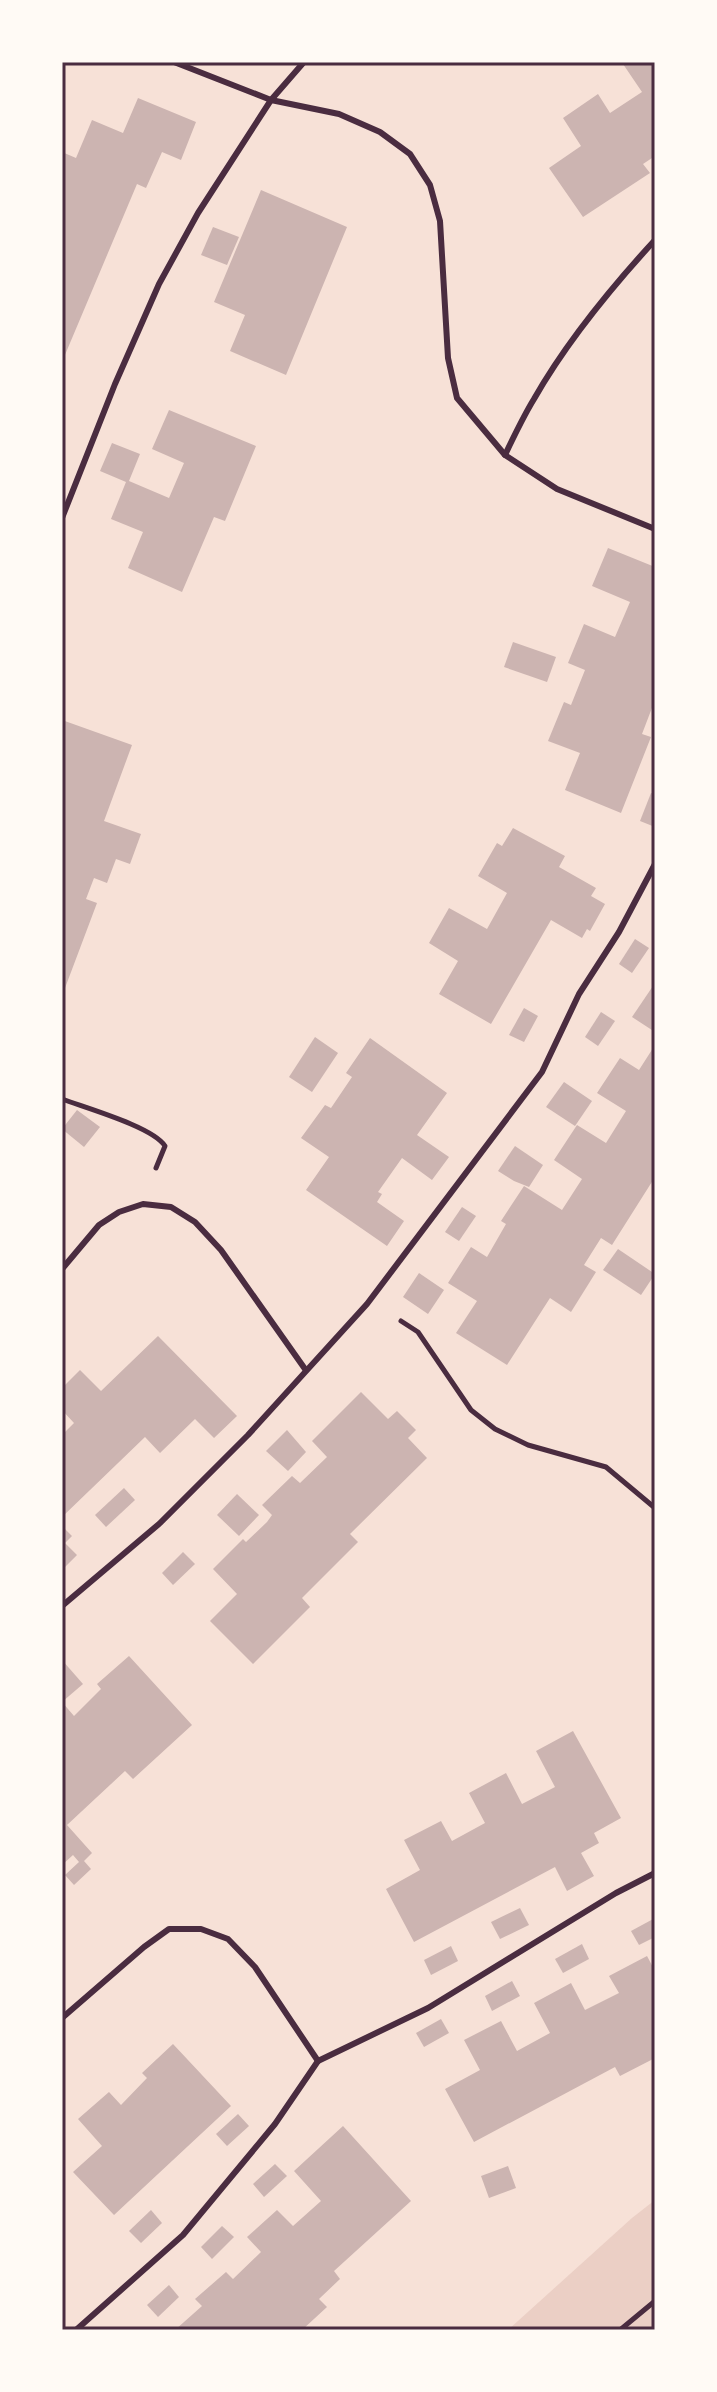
<svg xmlns="http://www.w3.org/2000/svg" width="717" height="2392" font-family="Cabin,sans-serif">
  <rect width="100%" height="100%" fill="#f7e1d7"/>
  <!-- green -->
  <polygon fill="#ebcfc5" points="655,2200 655,2330 508,2330 632,2218"/>
  <!-- building -->
  <g fill="#ccb4b1">
    <polygon points="626,62 655,62 655,156 643,164 650,173 583,217 549,168 581,146 563,118 598,94 610,113 642,92 623,64"/>
    <polygon points="138,98 196,122 181,160 162,152 146,188 137,184 62,362 62,152 76,158 92,120 123,133"/>
    <polygon points="261,190 347,227 286,375 230,351 245,315 214,302"/>
    <polygon points="213,227 239,237 227,265 201,255"/>
    <polygon points="169,410 256,446 225,521 214,517 182,592 128,568 143,532 111,519 126,482 100,471 112,443 140,454 129,481 169,498 184,463 152,449"/>
    <polygon points="608,548 655,567 655,700 642,734 651,737 621,813 565,790 580,753 548,741 564,702 571,705 585,670 568,663 584,624 615,637 630,602 592,586"/>
    <polygon points="513,642 556,657 547,682 504,667"/>
    <polygon points="62,720 132,745 104,821 141,834 130,864 116,859 107,883 94,878 86,899 97,903 62,996"/>
    <polygon points="651,793 655,794 655,827 640,821"/>
    <polygon points="513,828 565,856 559,867 596,888 591,896 605,904 590,931 587,929 582,938 551,920 491,1024 439,994 458,961 429,943 449,908 487,929 507,893 478,876 497,843 502,846"/>
    <polygon points="635,939 649,948 632,973 619,964"/>
    <polygon points="655,983 655,1032 632,1017"/>
    <polygon points="524,1008 538,1016 524,1042 509,1035"/>
    <polygon points="601,1012 615,1021 598,1046 585,1037"/>
    <polygon points="315,1037 338,1053 312,1092 289,1077"/>
    <polygon points="370,1038 447,1093 417,1135 449,1157 432,1180 402,1158 378,1192 382,1194 377,1202 404,1221 387,1246 306,1190 329,1157 301,1138 325,1105 331,1108 352,1077 346,1073"/>
    <polygon points="655,1045 655,1177 612,1245 601,1238 584,1265 596,1272 571,1312 550,1298 507,1365 456,1333 477,1301 448,1283 471,1247 487,1257 506,1224 501,1221 524,1186 562,1210 582,1179 554,1160 577,1125 606,1143 626,1111 597,1093 620,1058 639,1070"/>
    <polygon points="564,1082 592,1101 575,1126 546,1107"/>
    <polygon points="77,1110 100,1127 84,1147 62,1129"/>
    <polygon points="515,1146 543,1165 529,1187 514,1181 498,1171"/>
    <polygon points="462,1207 476,1216 459,1241 445,1232"/>
    <polygon points="618,1249 655,1274 641,1295 603,1270"/>
    <polygon points="419,1273 444,1290 428,1314 403,1297"/>
    <polygon points="158,1336 237,1416 214,1438 195,1419 160,1453 145,1437 62,1517 62,1435 74,1423 62,1410 62,1388 80,1370 101,1391"/>
    <polygon points="361,1392 388,1419 397,1411 416,1430 408,1438 427,1458 350,1534 358,1542 302,1598 310,1607 253,1664 210,1621 237,1594 213,1569 243,1539 246,1542 267,1522 272,1515 262,1505 292,1476 300,1483 327,1457 312,1441"/>
    <polygon points="287,1430 306,1452 288,1471 266,1451"/>
    <polygon points="124,1488 135,1500 106,1527 95,1515"/>
    <polygon points="237,1494 259,1515 239,1536 217,1515"/>
    <polygon points="62,1526 72,1536 65,1543 77,1555 62,1570"/>
    <polygon points="183,1552 195,1564 173,1585 162,1573"/>
    <polygon points="129,1656 192,1725 133,1779 125,1771 67,1825 92,1853 84,1861 91,1869 74,1885 65,1875 79,1862 73,1855 62,1865 62,1702 74,1716 101,1689 97,1684"/>
    <polygon points="62,1660 83,1684 62,1702"/>
    <polygon points="573,1731 621,1818 594,1833 599,1843 581,1853 594,1876 567,1891 555,1867 414,1942 386,1889 420,1870 404,1840 441,1821 452,1841 485,1823 469,1793 506,1773 522,1804 555,1787 536,1751"/>
    <polygon points="520,1908 529,1925 500,1939 491,1922"/>
    <polygon points="655,1918 655,1937 639,1945 631,1931"/>
    <polygon points="582,1944 589,1959 563,1973 555,1959"/>
    <polygon points="451,1946 458,1961 431,1975 424,1960"/>
    <polygon points="647,1956 655,1971 655,2058 620,2076 615,2067 474,2142 445,2089 480,2070 464,2040 501,2021 517,2051 550,2033 534,2003 571,1983 585,2010 619,1993 609,1976"/>
    <polygon points="512,1981 520,1996 492,2011 485,1996"/>
    <polygon points="441,2019 449,2033 424,2047 416,2033"/>
    <polygon points="173,2044 231,2106 114,2215 73,2172 102,2146 78,2119 109,2092 121,2105 147,2078 142,2073"/>
    <polygon points="238,2114 249,2126 227,2146 216,2134"/>
    <polygon points="343,2126 411,2201 334,2271 340,2279 319,2299 327,2307 302,2330 175,2330 202,2306 195,2299 226,2272 233,2279 261,2252 247,2237 277,2210 293,2226 321,2201 294,2171"/>
    <polygon points="275,2164 287,2176 264,2197 253,2184"/>
    <polygon points="508,2166 516,2188 489,2198 481,2176"/>
    <polygon points="151,2210 162,2223 141,2243 129,2231"/>
    <polygon points="222,2226 234,2237 212,2259 201,2247"/>
    <polygon points="169,2285 179,2297 158,2317 147,2305"/>
  </g>
  <g fill="none" stroke-linecap="round" stroke-linejoin="round">
    <!-- path -->
    <g stroke="#4a2c40" stroke-width="5">
      <path d="M62,1099C86,1108 153,1127 165,1146L156,1168"/>
      <polyline points="401,1321 418,1332 471,1410 495,1429 528,1445 606,1467 655,1508"/>
      <polyline points="620,2330 655,2301"/>
    </g>
    <!-- service -->
    <g stroke="#4a2c40" stroke-width="6">
      <polyline points="174,62 271,100 339,114 380,132 410,154 430,185 440,221 448,358 457,398 505,455 557,489 655,529"/>
      <path d="M505,455C514,436 523,417 534,399C567,341 610,289 655,240"/>
      <polyline points="62,518 115,384 159,284 198,213 271,100 304,62"/>
      <polyline points="62,1269 99,1225 119,1212 143,1204 171,1207 195,1222 221,1250 305,1369"/>
      <polyline points="62,1606 159,1524 248,1435 367,1304 542,1072 579,994 619,932 655,864"/>
      <polyline points="62,2018 144,1947 169,1929 201,1929 228,1939 255,1967 318,2061 428,2008 616,1893 655,1873"/>
      <polyline points="76,2330 183,2235 275,2124 318,2061"/>
    </g>
  </g>
  <!-- border -->
  <rect width="717" height="2392" fill="none" stroke="#fffaf5" stroke-width="128"/>
  <rect x="64" y="64" width="589" height="2264" fill="none" stroke="#4a2c40" stroke-width="3"/>
</svg>
